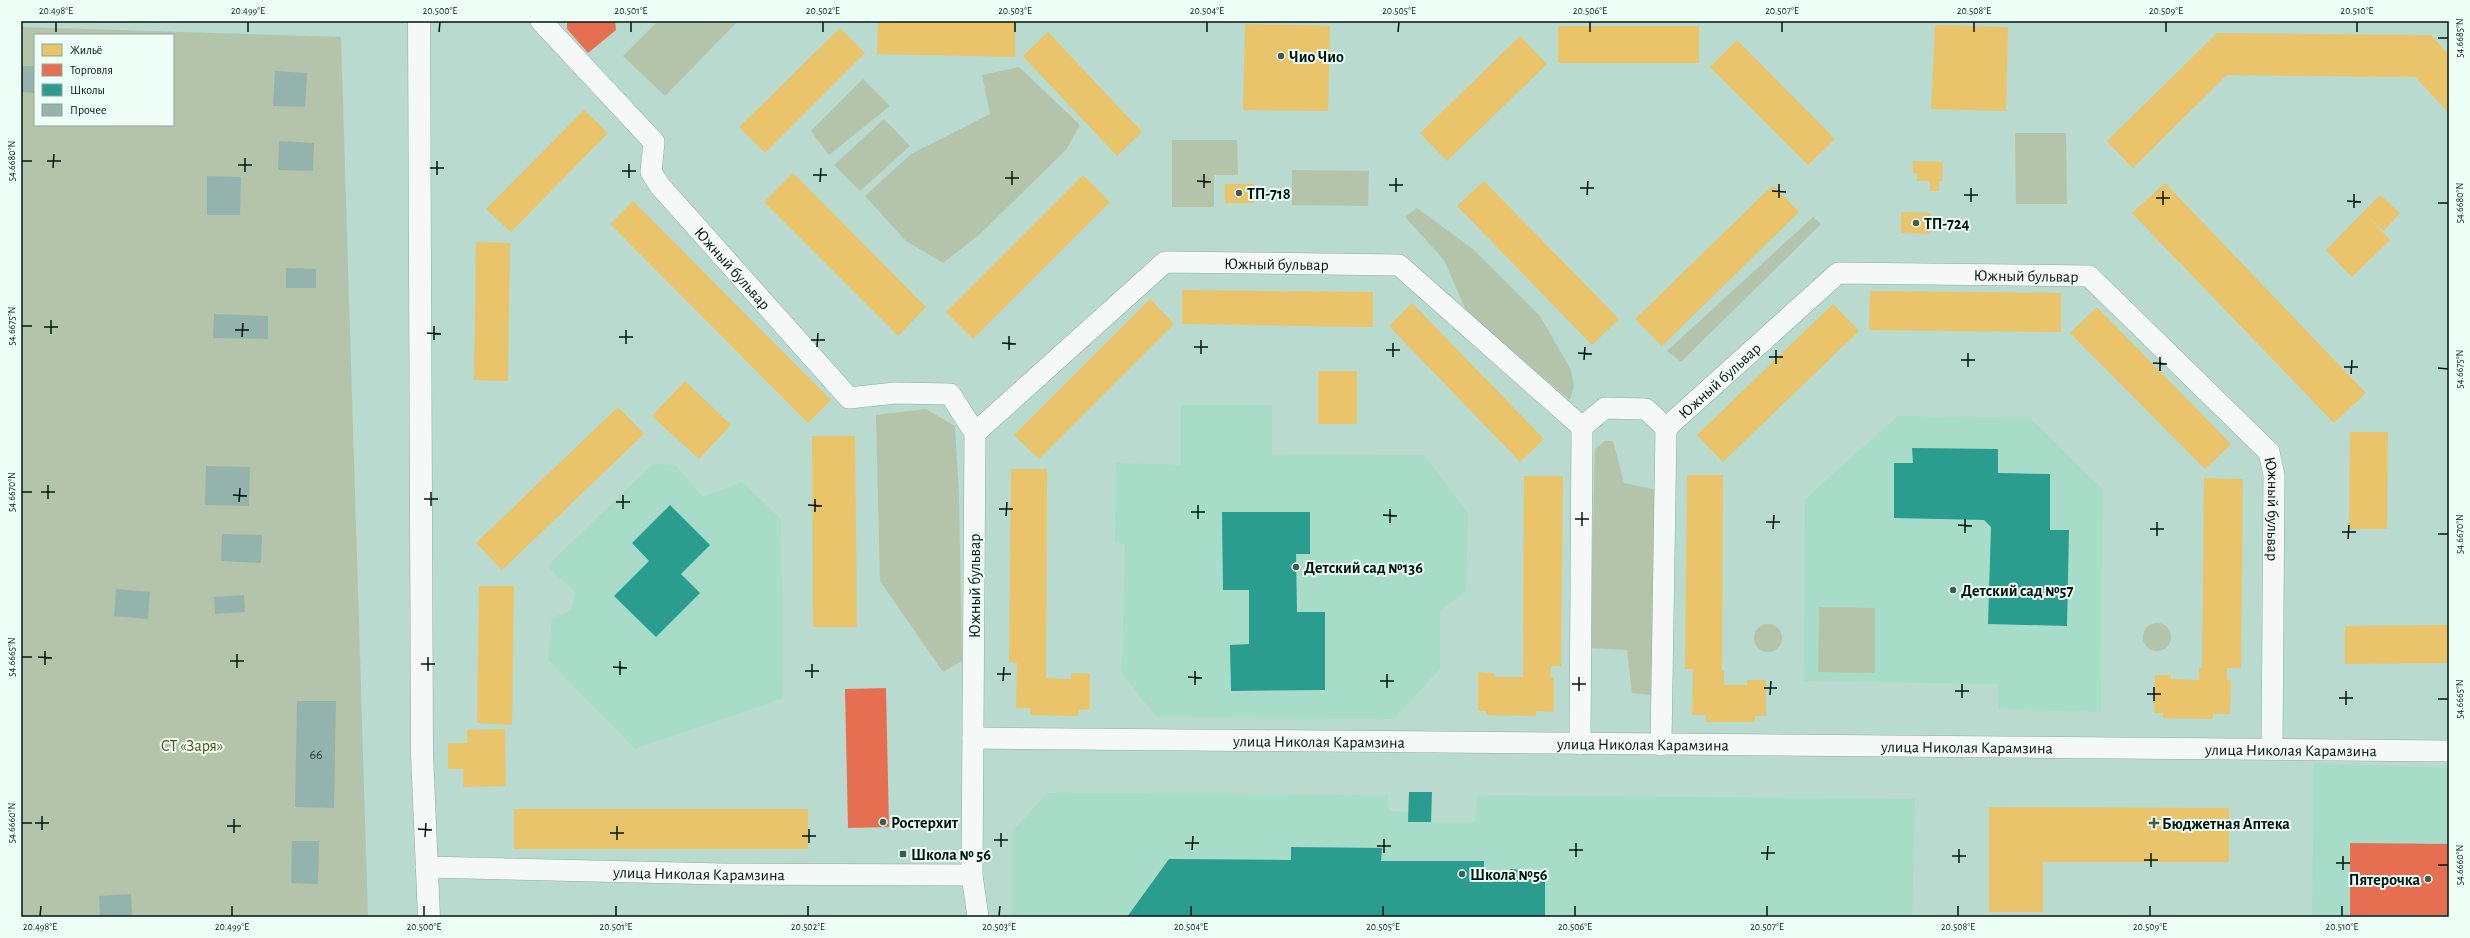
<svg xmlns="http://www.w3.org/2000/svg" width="2470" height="938" font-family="'Alegreya Sans',sans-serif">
  <rect width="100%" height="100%" fill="#b9dace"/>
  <!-- built -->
  <g fill="#a7dcc9">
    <polygon points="1181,405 1272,405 1272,454 1424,455 1468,513 1466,591 1440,610 1440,669 1394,719 1156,717 1122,673 1125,544 1115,543 1116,463 1181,465"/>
    <polygon points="1898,416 2030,418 2102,489 2101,712 1998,709 1998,684 1804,681 1805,499"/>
    <polygon points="653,464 675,465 703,497 742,482 781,519 783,698 635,749 548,660 552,618 571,610 575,592 547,566"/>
    <polygon points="2314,763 2449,768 2449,917 2312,917"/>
    <polygon points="1047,793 1388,795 1389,811 1409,812 1409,822 1475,822 1477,795 1915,799 1912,917 1012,917 1012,832"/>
  </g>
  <!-- green -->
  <g fill="#b4c4aa" fill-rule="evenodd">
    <polygon points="658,21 738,21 665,96 623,56"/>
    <path d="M21,27L341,37L368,917H21ZM35,35H173V125H35Z"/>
    <polygon points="1019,67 1080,125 1066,150 980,234 943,263 906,241 865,196 911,154 990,114 982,75"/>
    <polygon points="863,79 890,106 829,155 811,131"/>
    <polygon points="884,119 910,146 860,191 834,165"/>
    <polygon points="2015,133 2066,133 2067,204 2016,204"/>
    <polygon points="1172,140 1237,140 1238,175 1214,175 1214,207 1172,207"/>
    <polygon points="1292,170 1369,171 1368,206 1292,205"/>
    <polygon points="1417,208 1474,250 1540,316 1571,370 1574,386 1570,400 1467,313 1444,260 1405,217"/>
    <polygon points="1813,217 1821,224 1681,362 1667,351"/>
    <polygon points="926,409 955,426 959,496 962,661 943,672 880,581 876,415"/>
    <polygon points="1605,441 1613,441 1624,483 1658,490 1652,695 1632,693 1627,650 1590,648 1595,449"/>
    <polygon points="1819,607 1875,608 1875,673 1818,672"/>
    <circle cx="2157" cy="637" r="14"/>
    <circle cx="1768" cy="638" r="14"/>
  </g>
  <!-- homes -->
  <g fill="#e9c46a">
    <polygon points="878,21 1015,21 1015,57 877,54"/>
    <polygon points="1245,24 1330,26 1328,111 1243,110"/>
    <polygon points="1935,25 2008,27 2006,111 1931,109"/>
    <rect x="1558" y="26" width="141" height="37"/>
    <polygon points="840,28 865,53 765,153 739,127"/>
    <polygon points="1048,32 1142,132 1117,156 1023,56"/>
    <polygon points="2217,33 2431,35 2449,55 2449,113 2415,77 2227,75 2133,168 2107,141"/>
    <polygon points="1520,36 1547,64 1447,161 1420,133"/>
    <polygon points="1737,40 1835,139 1808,165 1710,67"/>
    <polygon points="584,110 608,133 511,232 486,209"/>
    <polygon points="1913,161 1943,162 1942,181 1939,181 1939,191 1930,191 1930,181 1917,181 1917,173 1913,173"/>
    <polygon points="793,173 926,307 898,336 764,202"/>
    <polygon points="1083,175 1110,202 973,339 946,312"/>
    <polygon points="1484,181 1619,319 1592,345 1457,206"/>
    <polygon points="2165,183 2366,393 2334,423 2132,213"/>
    <rect x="1225" y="184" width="29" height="19"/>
    <polygon points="1773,185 1799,212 1662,346 1635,319"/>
    <polygon points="2380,195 2400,213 2384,231 2369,218 2390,240 2352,277 2326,250"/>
    <polygon points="633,201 831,400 808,423 610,224"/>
    <polygon points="1901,212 1931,213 1931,234 1901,233"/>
    <polygon points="476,242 510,243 508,381 474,380"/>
    <polygon points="1182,290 1373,292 1373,327 1182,324"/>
    <polygon points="1870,291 2061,293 2061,332 1869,330"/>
    <polygon points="1150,299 1174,324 1039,459 1014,435"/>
    <polygon points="1412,303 1544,439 1520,462 1389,326"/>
    <polygon points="1833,304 1859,331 1723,462 1697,435"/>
    <polygon points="2097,307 2231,444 2205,469 2070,333"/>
    <rect x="1318" y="371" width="39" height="53"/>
    <polygon points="685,381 731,425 699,459 652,416"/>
    <polygon points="618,407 644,434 502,570 476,543"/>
    <polygon points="2350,432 2388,432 2387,529 2349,529"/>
    <polygon points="812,436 855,436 857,627 813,627"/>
    <polygon points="1011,469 1047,469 1046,678 1071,679 1071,673 1090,674 1090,709 1079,710 1078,716 1030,715 1030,708 1016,708 1017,663 1009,662"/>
    <polygon points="1687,475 1723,475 1722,670 1724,670 1724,685 1747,685 1747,680 1766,680 1766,716 1755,716 1755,722 1706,722 1706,715 1692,715 1693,669 1685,669"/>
    <polygon points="1524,476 1563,476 1561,666 1551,666 1550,677 1554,677 1554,712 1536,711 1536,716 1486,715 1486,711 1478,711 1478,672 1494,673 1494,677 1523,677"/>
    <polygon points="2204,478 2243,479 2241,668 2227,668 2227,680 2231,680 2230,714 2213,714 2213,719 2163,718 2163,713 2154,713 2155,675 2171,675 2171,679 2199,680 2199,668 2202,668"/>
    <polygon points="479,586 514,586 512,725 477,723"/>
    <polygon points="2449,625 2449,663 2345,664 2345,626"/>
    <polygon points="505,729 506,786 463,787 463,769 448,769 448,743 467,743 467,730"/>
    <polygon points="1989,807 2229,808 2229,862 2043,862 2043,912 1989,912"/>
    <rect x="514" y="809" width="294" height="40"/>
  </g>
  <!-- shops -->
  <g fill="#e76f51">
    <polygon points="567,21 615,21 616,30 588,53 567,29"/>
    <polygon points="886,688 889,827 848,828 845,689"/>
    <polygon points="2350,843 2449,844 2449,915 2350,915"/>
  </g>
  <!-- schools -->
  <g fill="#2a9d8f">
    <polygon points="1912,448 1998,449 1998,473 2050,474 2050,530 2069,530 2067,626 1988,624 1991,527 1984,520 1894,518 1894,463 1913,463"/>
    <polygon points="670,505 710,545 681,574 700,593 656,637 614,596 649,561 632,543"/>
    <polygon points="1222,512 1310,512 1310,554 1296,554 1297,612 1325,612 1325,690 1231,691 1230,645 1249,644 1249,590 1223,590"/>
    <polygon points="1409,792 1432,792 1431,822 1408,822"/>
    <polygon points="1291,847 1382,848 1381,861 1484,861 1484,876 1510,876 1510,869 1524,870 1524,876 1545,876 1545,917 1127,917 1169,859 1291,860"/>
  </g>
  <!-- building -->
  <g fill="#94b3ac">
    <polygon points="21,66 35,66 35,93 21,92"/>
    <polygon points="275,71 307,73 305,107 273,106"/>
    <polygon points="279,141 314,143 313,171 278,170"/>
    <polygon points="207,176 241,177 240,215 207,215"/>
    <polygon points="286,268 316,269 316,288 286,288"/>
    <polygon points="214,314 268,316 268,339 213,338"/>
    <polygon points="206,466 250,467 249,506 205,505"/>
    <polygon points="222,534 262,535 261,563 221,561"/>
    <polygon points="116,589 150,592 148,619 114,616"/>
    <polygon points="244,595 245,612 215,614 214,597"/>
    <polygon points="297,701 336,701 334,808 295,807"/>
    <polygon points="292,841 319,841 318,884 291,883"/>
    <polygon points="131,894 132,917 100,917 99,896"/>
  </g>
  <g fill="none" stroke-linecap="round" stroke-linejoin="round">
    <!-- minor casing -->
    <g stroke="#91aba1" stroke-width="22">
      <g id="minor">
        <path id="s1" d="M541,21L654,142L651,172L660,186L849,398L895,393L950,394L975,433L1165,262L1399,265L1582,427L1605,408L1646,409L1666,428L1838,273L2089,276L2269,452L2274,475L2272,749"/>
        <polyline points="975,433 972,875 978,917"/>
        <path id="s2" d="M973,738L2449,751"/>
        <polyline points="1580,744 1582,427"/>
        <polyline points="1661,745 1666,428"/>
        <path id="s3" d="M426,867L722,874L972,875"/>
      </g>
    </g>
    <!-- major casing -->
    <g stroke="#91aba1" stroke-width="23">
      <polyline id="major" points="419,21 422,754 429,917"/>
    </g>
    <!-- minor -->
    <use href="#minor" stroke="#f4f9f8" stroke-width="21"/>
    <!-- major -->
    <use href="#major" stroke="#f4f9f8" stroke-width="22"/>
  </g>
  <!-- ticks -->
  <path fill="none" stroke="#01160f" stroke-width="1.5" d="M56,32V22M248,32V22M439,32L440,22M631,32V22M823,32V22M1015,32V22M1207,32V22M1398,32L1399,22M1590,32V22M1782,32V22M1974,32V22M2166,32V22M2357,32V22M2438,38H2448M22,161H32M47,161H61M238,165H252M53,168L54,154M430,168H444M622,171H636M245,172V158M437,175V161M813,175H827M629,178V164M1005,178H1019M1197,181L1211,182M820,182L821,168M1012,185V171M1389,185H1403M1204,188V174M1580,188H1594M1772,191L1786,192M1396,192V178M1587,195L1588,181M1964,195H1978M1779,198V184M2156,198H2170M2347,201L2361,202M1971,202V188M2438,203H2448M2163,205V191M2354,208V194M22,326H32M44,327H58M235,330H249M427,333L441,334M51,334V320M242,337L243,323M619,337H633M434,340V326M811,340H825M1002,343L1016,344M626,344V330M817,347L818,333M1194,347H1208M1009,350V336M1386,350H1400M1578,353L1592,354M1201,354V340M1393,357V343M1769,357H1783M1584,360L1585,347M1961,360H1975M2153,363L2167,364M1776,364V350M1968,367V353M2344,367H2358M2438,368L2448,369M2160,371V357M2351,374L2352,360M22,492H32M41,492H55M233,495L247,496M48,499V485M424,499H438M239,502L240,488M616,502H630M808,505L822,506M431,506V492M623,509V495M999,509H1013M815,512V499M1191,512H1205M1383,515L1397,516M1006,516L1007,502M1198,519V505M1575,519H1589M1766,522H1780M1390,523V509M1958,525L1972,526M1582,526V512M1773,529L1774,515M2150,529H2164M2342,532H2356M1965,533V519M2438,534H2448M2157,536V522M2348,539L2349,525M22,657H32M38,657L52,658M230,661H244M421,664H435M45,665V651M613,667L627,668M237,668V654M428,671V657M805,671H819M997,674H1011M620,675V661M1188,677L1202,678M812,678V664M1003,681L1004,667M1380,681H1394M1572,684H1586M1195,685V671M1387,688V674M1764,688H1777M1579,691V677M1955,691H1969M2147,694H2161M1770,695L1771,681M1962,698V684M2339,698H2353M2438,699H2448M2154,701V687M2346,705V691M22,823H32M35,823H49M227,826H241M418,829L432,830M42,830V816M234,833V819M610,833H624M802,836H816M425,837L426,823M617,840V826M994,840H1008M809,843V829M1185,843H1199M1377,846H1391M1001,847V833M1192,850L1193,836M1569,850H1583M1384,853V839M1761,853H1775M1952,856H1966M1576,857V843M1767,860L1768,846M2144,860H2158M1959,863V849M2336,863H2350M2438,865H2448M2151,867V853M2343,870V856M40,916L41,906M232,916V906M424,916V906M616,916V906M808,916V906M999,916L1000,906M1191,916V906M1383,916V906M1575,916V906M1767,916V906M1958,916V906M2150,916V906M2342,916V906"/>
  <!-- markers -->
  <g fill="#415b52" stroke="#edfef7" stroke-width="1.5">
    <circle cx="1281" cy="56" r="4"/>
    <circle cx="1239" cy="193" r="4"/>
    <circle cx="1916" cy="223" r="4"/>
    <circle cx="1296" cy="567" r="4"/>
    <circle cx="1953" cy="590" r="4"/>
    <circle cx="883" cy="822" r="4"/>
    <path d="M2152 817h4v4h4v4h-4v4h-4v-4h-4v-4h4z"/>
    <rect x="899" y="850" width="8" height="8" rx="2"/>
    <circle cx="1462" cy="874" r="4"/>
    <circle cx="2428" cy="879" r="4"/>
  </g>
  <g text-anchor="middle" stroke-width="4" stroke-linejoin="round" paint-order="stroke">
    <!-- number labels -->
    <g font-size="14" fill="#263d36">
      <text x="316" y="759">66</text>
    </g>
    <!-- poi labels -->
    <g font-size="16" font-weight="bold" fill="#01160f" stroke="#edfef7" text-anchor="start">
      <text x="1289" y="62">Чио Чио</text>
      <text x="1247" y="199">ТП-718</text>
      <text x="1924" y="229">ТП-724</text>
      <text x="1304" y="573">Детский сад №136</text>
      <text x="1961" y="596">Детский сад №57</text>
      <text x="891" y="828">Ростерхит</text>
      <text x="2162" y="829">Бюджетная Аптека</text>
      <text x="911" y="860">Школа № 56</text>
      <text x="1470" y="880">Школа №56</text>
      <text x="2420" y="885" text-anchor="end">Пятерочка</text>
    </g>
    <!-- street labels -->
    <g font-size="16" fill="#01160f" stroke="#edfef7">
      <text dy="6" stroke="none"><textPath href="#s1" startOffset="1011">Южный бульвар</textPath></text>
      <text dy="6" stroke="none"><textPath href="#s1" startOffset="322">Южный бульвар</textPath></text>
      <text dy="6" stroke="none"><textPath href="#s1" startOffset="1896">Южный бульвар</textPath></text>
      <text dy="6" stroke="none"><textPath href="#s1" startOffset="1548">Южный бульвар</textPath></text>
      <text dy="6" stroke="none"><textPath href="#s1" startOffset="2268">Южный бульвар</textPath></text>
      <text transform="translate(974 586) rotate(-90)" y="6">Южный бульвар</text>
      <text dy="6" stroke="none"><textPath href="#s2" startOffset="346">улица Николая Карамзина</textPath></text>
      <text dy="6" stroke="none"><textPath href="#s2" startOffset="670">улица Николая Карамзина</textPath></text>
      <text dy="6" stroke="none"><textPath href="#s2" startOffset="994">улица Николая Карамзина</textPath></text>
      <text dy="6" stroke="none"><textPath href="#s2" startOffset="1318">улица Николая Карамзина</textPath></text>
      <text dy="6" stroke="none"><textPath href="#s3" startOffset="273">улица Николая Карамзина</textPath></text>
    </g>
    <!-- park labels -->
    <g font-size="16" fill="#53530c" stroke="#edfef7">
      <text x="192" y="751">СТ «Заря»</text>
    </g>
  </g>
  <!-- border -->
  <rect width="2470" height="938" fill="none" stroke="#edfef7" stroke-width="44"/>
  <!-- legend -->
  <rect x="34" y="34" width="140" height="92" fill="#edfef7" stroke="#8fa19a"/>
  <rect x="42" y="44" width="20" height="12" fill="#e9c46a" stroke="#8fa19a"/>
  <text x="70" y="54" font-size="12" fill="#01160f">Жильё</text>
  <rect x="42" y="64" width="20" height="12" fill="#e76f51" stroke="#8fa19a"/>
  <text x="70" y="74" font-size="12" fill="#01160f">Торговля</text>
  <rect x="42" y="84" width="20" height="12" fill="#2a9d8f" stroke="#8fa19a"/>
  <text x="70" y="94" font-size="12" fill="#01160f">Школы</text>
  <rect x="42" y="104" width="20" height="12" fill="#94b3ac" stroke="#8fa19a"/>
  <text x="70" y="114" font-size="12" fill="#01160f">Прочее</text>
  <rect x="22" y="22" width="2426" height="894" fill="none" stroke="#01160f" stroke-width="1.5"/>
  <g font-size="10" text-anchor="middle" fill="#01160f">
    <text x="56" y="14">20.498°E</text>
    <text x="248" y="14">20.499°E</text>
    <text x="440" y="14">20.500°E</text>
    <text x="631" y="14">20.501°E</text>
    <text x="823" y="14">20.502°E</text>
    <text x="1015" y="14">20.503°E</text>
    <text x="1207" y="14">20.504°E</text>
    <text x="1399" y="14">20.505°E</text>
    <text x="1590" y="14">20.506°E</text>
    <text x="1782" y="14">20.507°E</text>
    <text x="1974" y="14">20.508°E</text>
    <text x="2166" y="14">20.509°E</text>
    <text x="2357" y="14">20.510°E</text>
    <text transform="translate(2459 38) rotate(-90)" y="4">54.6685°N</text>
    <text transform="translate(11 161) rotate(-90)" y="4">54.6680°N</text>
    <text transform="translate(2459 203) rotate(-90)" y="4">54.6680°N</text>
    <text transform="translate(11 326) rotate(-90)" y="4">54.6675°N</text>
    <text transform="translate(2459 369) rotate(-90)" y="4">54.6675°N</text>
    <text transform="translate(11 492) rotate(-90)" y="4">54.6670°N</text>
    <text transform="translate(2459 534) rotate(-90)" y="4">54.6670°N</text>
    <text transform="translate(11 657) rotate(-90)" y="4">54.6665°N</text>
    <text transform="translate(2459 699) rotate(-90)" y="4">54.6665°N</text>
    <text transform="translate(11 823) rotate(-90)" y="4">54.6660°N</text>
    <text transform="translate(2459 865) rotate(-90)" y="4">54.6660°N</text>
    <text x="40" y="930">20.498°E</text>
    <text x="232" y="930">20.499°E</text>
    <text x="424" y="930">20.500°E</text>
    <text x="616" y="930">20.501°E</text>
    <text x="808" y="930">20.502°E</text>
    <text x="999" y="930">20.503°E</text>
    <text x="1191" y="930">20.504°E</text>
    <text x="1383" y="930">20.505°E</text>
    <text x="1575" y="930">20.506°E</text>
    <text x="1767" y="930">20.507°E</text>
    <text x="1958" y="930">20.508°E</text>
    <text x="2150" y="930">20.509°E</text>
    <text x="2342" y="930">20.510°E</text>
  </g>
</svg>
